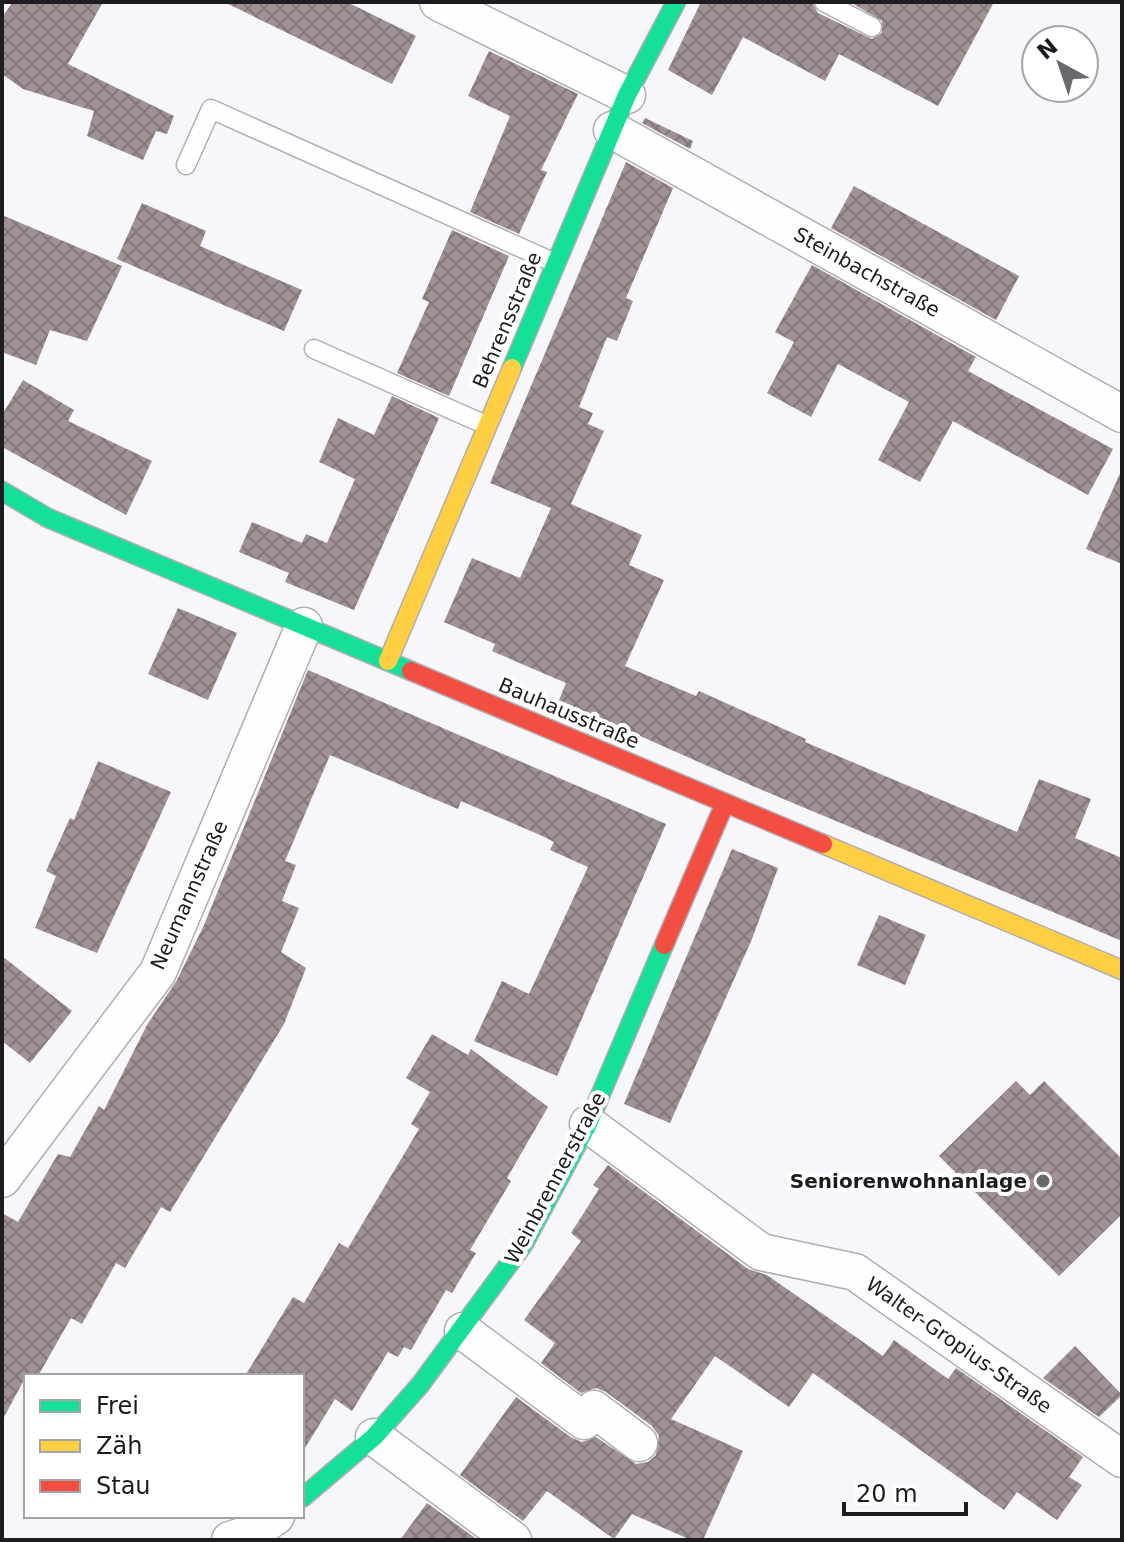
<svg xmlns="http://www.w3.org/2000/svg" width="1124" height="1542" font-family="'DejaVu Sans',sans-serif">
  <defs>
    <pattern id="building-cross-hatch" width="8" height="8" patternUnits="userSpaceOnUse" patternTransform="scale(2)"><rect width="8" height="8" fill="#a09294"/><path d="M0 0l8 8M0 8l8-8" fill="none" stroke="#827678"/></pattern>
  </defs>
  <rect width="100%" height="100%" fill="#f7f6fb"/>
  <!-- building -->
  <g fill="url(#building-cross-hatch)">
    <polygon points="13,2 103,2 68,64 174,116 167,134 156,131 143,160 87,136 94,111 23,89 2,74 2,17"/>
    <polygon points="224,2 347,2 416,36 392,84"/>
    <polygon points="701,2 812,2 818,13 872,39 882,33 882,21 850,2 994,2 938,106 839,54 825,81 743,37 712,95 668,70"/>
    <polygon points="489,51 578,94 541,170 547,172 519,234 470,212 510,116 468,96"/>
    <polygon points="645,118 693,141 690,149 642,123"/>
    <polygon points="626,162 673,188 626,298 633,301 617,341 607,337 579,407 593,413 588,424 604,431 571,504 642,535 629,565 664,580 625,666 696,696 699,691 806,739 805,742 1017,832 1039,779 1091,799 1075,838 1122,858 1122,941 755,787 559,700 566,683 492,651 495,644 444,622 472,558 520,578 551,508 490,483"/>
    <polygon points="854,186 1019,276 996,320 831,228"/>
    <polygon points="142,203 206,231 200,246 302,290 284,331 117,259"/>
    <polygon points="2,215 122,266 87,341 50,330 36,365 2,352"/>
    <polygon points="452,230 509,256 449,396 397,373 429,302 422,299"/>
    <polygon points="812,265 976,357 968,371 1113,449 1088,495 953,421 920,482 878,460 909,402 838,364 811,417 767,393 794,342 775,332"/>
    <polygon points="23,380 74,410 68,421 152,461 126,515 2,447 2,415"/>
    <polygon points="392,396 439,418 354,610 285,582 289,573 239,552 252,522 302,543 306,534 327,543 355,479 319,462 338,418 374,435"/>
    <polygon points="1122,469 1122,564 1086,549"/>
    <polygon points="178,608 237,633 208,700 148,674"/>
    <polygon points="308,670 666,824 557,1076 474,1041 502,981 529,994 588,867 550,850 554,842 540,835 461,801 458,809 330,755 285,861 296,865 282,901 299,908 281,952 306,968 284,1024 170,1212 161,1207 125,1268 116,1263 82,1324 71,1318 38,1376 26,1376 2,1421 2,1213 18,1222 58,1154 70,1157 99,1106 104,1110 147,1025 177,980 204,925"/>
    <polygon points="98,761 171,792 97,953 35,928 56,876 46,871 70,818 74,820"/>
    <polygon points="732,849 778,868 752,939 670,1123 624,1104"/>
    <polygon points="879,915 926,935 905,985 857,965"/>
    <polygon points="2,956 72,1011 30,1063 2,1041"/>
    <polygon points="432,1034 468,1055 471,1049 548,1107 507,1178 511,1181 470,1250 476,1253 452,1293 446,1290 411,1350 404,1347 398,1357 388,1352 352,1411 335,1399 302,1453 302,1376 245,1376 293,1297 304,1303 339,1243 348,1248 419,1129 411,1124 430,1092 406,1078"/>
    <polygon points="1016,1081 1030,1095 1044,1081 1122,1159 1122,1214 1059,1276 939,1156"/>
    <polygon points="608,1165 748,1269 767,1275 883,1356 894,1340 948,1379 956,1368 1083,1457 1069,1477 1082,1485 1057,1520 1017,1492 1004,1510 813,1373 789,1407 715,1356 671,1419 743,1451 703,1540 691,1540 632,1514 614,1539 547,1491 523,1521 460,1475 516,1397 572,1438 582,1442 596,1437 636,1464 648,1462 656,1455 659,1436 652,1426 606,1392 596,1388 581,1393 541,1363 555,1343 524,1320 581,1241 571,1233 599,1189 593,1185"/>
    <polygon points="1075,1346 1122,1395 1099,1417 1043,1378"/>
    <polygon points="427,1503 478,1540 400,1540"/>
  </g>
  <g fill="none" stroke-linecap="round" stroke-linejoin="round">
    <!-- lane casing -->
    <g stroke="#b0aeb4" stroke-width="21">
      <g id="lane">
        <polyline points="824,2 872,27"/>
        <polyline points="186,165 211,109 555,263"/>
        <polyline points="314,349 486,425"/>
      </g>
    </g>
    <!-- street casing -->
    <g stroke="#b0aeb4" stroke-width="39">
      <g id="street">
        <polyline points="438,2 627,95"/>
        <polyline points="612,130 1122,414"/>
        <polyline points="588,1124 761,1252 855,1272 1122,1459"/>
        <polyline points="2,1179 158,972 304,626"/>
        <polyline points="463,1331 584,1421 594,1409 639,1443"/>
        <polyline points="374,1437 513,1540"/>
        <polyline points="230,1540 252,1533 276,1516"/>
      </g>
    </g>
    <!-- fast casing -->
    <g stroke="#b0aeb4" stroke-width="21">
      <g id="fast">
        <polyline points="512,368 627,95 676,2"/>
        <polyline points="2,491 48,518 411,671"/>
        <polyline points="302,1498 374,1437 420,1385 523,1245 588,1124 664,945"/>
      </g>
    </g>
    <!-- slow casing -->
    <g stroke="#b0aeb4" stroke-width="21">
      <g id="slow">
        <polyline points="388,661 512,368"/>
        <polyline points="823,844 1122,970"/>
      </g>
    </g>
    <!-- jam casing -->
    <g stroke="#b0aeb4" stroke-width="21">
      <g id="jam">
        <polyline points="411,671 823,844"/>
        <polyline points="664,945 725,803"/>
      </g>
    </g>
    <!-- lane -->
    <use href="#lane" stroke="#fefefe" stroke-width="18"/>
    <!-- street -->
    <use href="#street" stroke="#fefefe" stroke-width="36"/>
    <!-- fast -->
    <use href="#fast" stroke="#16e098" stroke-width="18"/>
    <!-- slow -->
    <use href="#slow" stroke="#ffcf43" stroke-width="18"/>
    <!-- jam -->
    <use href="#jam" stroke="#f24e42" stroke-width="18"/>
  </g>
  <!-- markers -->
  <circle fill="#69686d" stroke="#fff" stroke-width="3" cx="1043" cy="1181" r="8"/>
  <g text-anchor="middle" stroke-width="8" stroke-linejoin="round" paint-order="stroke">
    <!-- street labels -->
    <g font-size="20" fill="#1c1b20" stroke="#fff">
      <text transform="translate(867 272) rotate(29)" y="7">Steinbachstraße</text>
      <text transform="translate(507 320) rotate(-67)" y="7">Behrensstraße</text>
      <text transform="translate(569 713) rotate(23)" y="7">Bauhausstraße</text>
      <text transform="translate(189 895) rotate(-66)" y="7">Neumannstraße</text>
      <text transform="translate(555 1178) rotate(-62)" y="7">Weinbrennerstraße</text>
      <text transform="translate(959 1345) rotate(35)" y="7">Walter-Gropius-Straße</text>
    </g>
    <!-- poi labels -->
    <g font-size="20" font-weight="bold" fill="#1c1b20" stroke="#fff" text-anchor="end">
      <text x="1027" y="1188">Seniorenwohnanlage</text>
    </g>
  </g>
  <!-- border -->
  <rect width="1124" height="1542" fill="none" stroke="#1c1b20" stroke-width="8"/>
  <!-- legend -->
  <rect x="24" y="1374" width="280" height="144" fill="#ffffff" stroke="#a4a4a6" stroke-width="2"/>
  <rect x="40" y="1400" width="40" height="12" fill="#16e098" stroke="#a4a4a6" stroke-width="2"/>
  <text x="96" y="1414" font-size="24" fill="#1c1b20">Frei</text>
  <rect x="40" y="1440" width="40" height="12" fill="#ffcf43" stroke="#a4a4a6" stroke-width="2"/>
  <text x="96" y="1454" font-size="24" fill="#1c1b20">Zäh</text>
  <rect x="40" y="1480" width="40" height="12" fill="#f24e42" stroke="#a4a4a6" stroke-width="2"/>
  <text x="96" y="1494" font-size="24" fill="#1c1b20">Stau</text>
  <!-- north arrow -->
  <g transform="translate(1060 64) rotate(320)"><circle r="38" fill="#ffffff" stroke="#a4a4a6" stroke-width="2"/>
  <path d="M0-6L14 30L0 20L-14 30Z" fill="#69686d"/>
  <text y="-12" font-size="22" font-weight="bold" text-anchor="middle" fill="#1c1b20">N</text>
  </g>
  <!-- scale -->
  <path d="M844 1502v12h122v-12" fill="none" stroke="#1c1b20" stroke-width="4"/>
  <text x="856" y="1502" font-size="24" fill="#1c1b20" stroke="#ffffff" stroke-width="6" paint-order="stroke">20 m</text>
</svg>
